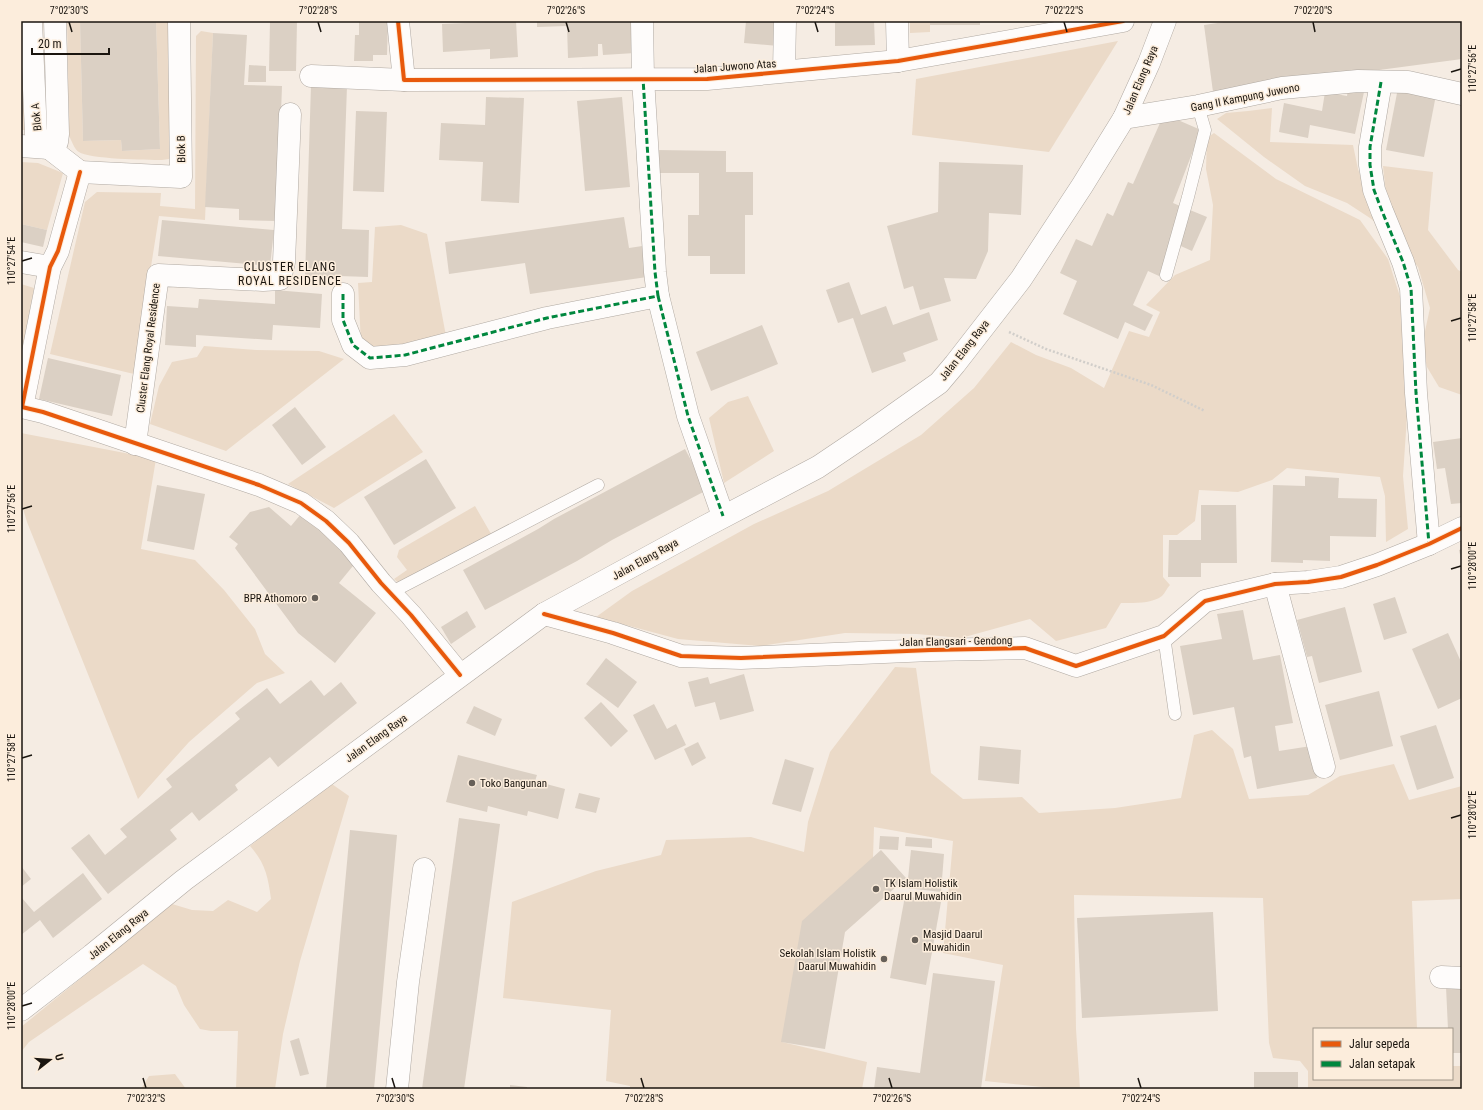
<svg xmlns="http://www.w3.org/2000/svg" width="1483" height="1110" font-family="'Roboto Condensed',sans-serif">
  <rect width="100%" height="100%" fill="#f5ece3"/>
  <!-- green -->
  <g fill="#ebdac8">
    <polygon points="21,21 26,130 21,130"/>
    <path d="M67,21H80L83,141L121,140L122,151L160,149L156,21H169L174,152L169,159L162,160C147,160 88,159 79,152C74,149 72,141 69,136Z"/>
    <polygon points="910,21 930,21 930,32 910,33"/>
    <polygon points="201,31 213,33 205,220 159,216 134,374 50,354 85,202 97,192 161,193 160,206 195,209 196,36"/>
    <polygon points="1118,41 1049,152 912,135 916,79"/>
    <polygon points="1272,108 1270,142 1353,145 1358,169 1377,224 1370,218 1347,203 1305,186 1264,157 1217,119 1226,113 1248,111"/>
    <path d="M1214,133L1276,179L1360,220L1388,259L1404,309L1409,386L1403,476L1408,529L1386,542L1385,496L1380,477L1287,468L1272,480L1238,492L1199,490L1195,521L1177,535H1163V577L1170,585C1167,588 1165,593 1162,596C1151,604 1134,603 1121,603L1106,628L1056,641L1030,619L961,638L917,634L845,633L760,646L678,639L596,617L632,591L754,524L828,491L921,435L974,388L1011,342L1036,355L1071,368L1104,388L1129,331L1149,337L1160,312L1146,305L1175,275L1210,260L1213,205L1206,169L1207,138Z"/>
    <polygon points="21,162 38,163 63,173 47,230 21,224 23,201 21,194"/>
    <polygon points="1383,166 1433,172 1428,230 1458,270 1462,272 1462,395 1439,387 1427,367 1422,345 1430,308 1418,267 1402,247 1386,194"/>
    <polygon points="401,225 427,234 446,336 392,354 361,344 358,283 372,282 375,227"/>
    <polygon points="21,284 34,288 23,359 21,358"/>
    <polygon points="204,346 256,350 319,351 344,359 226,451 150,424 159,386 172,362 197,357"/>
    <polygon points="748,396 774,451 724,483 709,418 728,402"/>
    <polygon points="394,414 423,452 334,508 288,484"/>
    <polygon points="21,433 156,459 141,549 195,560 224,590 255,629 265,654 285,673 257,683 189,742 138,799 27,522 21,502"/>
    <polygon points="475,506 494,539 403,587 394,579 407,570 397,557 399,550"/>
    <polygon points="895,667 916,668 931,773 963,799 1022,797 1039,813 1115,808 1181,798 1194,735 1212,730 1233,749 1249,799 1308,795 1340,776 1394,764 1409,800 1462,786 1462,899 1412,901 1417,1029 1314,1029 1314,1079 1452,1079 1452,1066 1462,1066 1462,1089 1308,1089 1308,1071 1300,1061 1273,1058 1269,1043 1263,898 1074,895 1076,1029 1080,1089 1061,1089 985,1081 1003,965 943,953 953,841 874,827 873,858 782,1042 867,1062 862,1089 630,1089 630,1086 606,1081 611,1010 503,998 512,902 596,871 661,855 666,840 751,837 804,852 808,822 830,752"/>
    <path d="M329,782L349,796L300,961L283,1034L275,1089H236L238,1031H211L200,1029L184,1005L176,986L143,964L29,1042L21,1052V1027L172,904L192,910L213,911L228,900L257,912L271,899C268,876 265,863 250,846Z"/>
    <polygon points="175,1074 186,1089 141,1089 149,1076"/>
  </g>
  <!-- building -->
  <g fill="#dbd0c4">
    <polygon points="80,21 156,21 160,149 122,151 121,140 83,141"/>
    <polygon points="270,21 297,21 296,71 269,71"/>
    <polygon points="359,21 388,21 387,55 373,55 373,61 354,61 355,35 359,35"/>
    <polygon points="488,21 516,21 518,57 490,59 490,49 443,52 442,24 488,22"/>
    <polygon points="537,21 634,21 635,53 603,55 602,44 598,44 598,56 568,58 567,26 537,27"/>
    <polygon points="746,21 780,21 778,46 744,43"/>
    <polygon points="835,21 874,21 875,45 835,46"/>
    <rect x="930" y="21" width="50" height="4"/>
    <polygon points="1231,21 1462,21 1462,59 1213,92 1204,25"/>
    <polygon points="213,33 247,35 244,85 282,86 277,221 239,220 239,209 205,207"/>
    <polygon points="249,65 266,66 266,82 248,82"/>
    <polygon points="311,85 347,86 342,229 369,230 368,277 340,276 340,278 305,277"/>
    <polygon points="1398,88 1436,95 1424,157 1386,150"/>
    <polygon points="1348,89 1364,92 1355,134 1310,125 1308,138 1279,132 1284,103 1322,111 1325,92 1347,96"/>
    <polygon points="486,97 524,98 519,203 481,201 483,162 439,160 441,123 485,125"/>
    <polygon points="622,97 630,187 585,191 577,101"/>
    <polygon points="356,111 387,112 384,192 353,191"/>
    <polygon points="1164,114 1201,130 1173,203 1207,217 1192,251 1174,243 1159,276 1148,271 1133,305 1153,315 1145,331 1125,322 1118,339 1063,314 1077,281 1060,273 1076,239 1092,246 1107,213 1113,216 1128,182 1133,184"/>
    <polygon points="656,150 726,151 726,172 753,172 753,215 745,215 745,274 710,274 710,256 688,256 688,215 699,215 699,173 656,173"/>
    <polygon points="939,162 1023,165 1021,215 989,213 988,251 976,279 944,278 951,301 920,310 913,286 904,289 887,226 938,212"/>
    <polygon points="624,217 629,248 649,245 654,276 530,294 525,263 449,274 445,242"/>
    <polygon points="162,220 274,230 270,266 158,256"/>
    <polygon points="21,224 47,230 43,247 21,242"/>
    <polygon points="849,282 861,315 886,306 893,325 929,312 938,340 903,353 906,361 872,373 853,318 838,323 826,290"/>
    <polygon points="275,290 322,294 320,328 273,325 272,340 196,335 196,347 165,345 167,306 198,308 199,299 275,304"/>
    <polygon points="762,325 778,364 711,391 696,352"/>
    <polygon points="48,358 121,375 112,416 39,399"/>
    <polygon points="295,407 326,447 302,465 272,425"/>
    <polygon points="1462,438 1462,503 1451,504 1445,468 1437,469 1433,442"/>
    <polygon points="685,449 707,490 612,540 577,561 485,610 463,570 538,529 554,519"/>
    <polygon points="426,459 456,508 394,545 364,497"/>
    <polygon points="1305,476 1339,478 1338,498 1377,499 1376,537 1330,536 1330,561 1303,560 1303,563 1271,562 1273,485 1305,486"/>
    <polygon points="157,485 205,494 194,550 147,541"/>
    <polygon points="1201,505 1236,505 1237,563 1201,563 1201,577 1168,577 1169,540 1201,540"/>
    <polygon points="269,507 291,526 301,514 357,561 339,583 376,613 335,663 298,633 235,548 238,544 229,537 250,512"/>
    <polygon points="1462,549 1462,559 1461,559 1459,550"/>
    <polygon points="1395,597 1407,633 1384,640 1373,604"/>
    <polygon points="1345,607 1362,672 1319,683 1312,656 1307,657 1297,620"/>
    <polygon points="1243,610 1253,660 1280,655 1293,723 1275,726 1279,751 1311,746 1317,778 1257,789 1251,756 1244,758 1234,707 1193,715 1180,646 1222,639 1217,614"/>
    <polygon points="467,611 476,627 451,644 441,627"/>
    <polygon points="1448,633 1462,664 1462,698 1438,709 1412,649"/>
    <polygon points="606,658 637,682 618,708 586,684"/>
    <polygon points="744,674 754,711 720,720 715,702 695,707 688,682 708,677 710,684"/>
    <polygon points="311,680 324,696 341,682 357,703 278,767 270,757 235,785 238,790 199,821 192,812 170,830 177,839 108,894 71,848 89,834 105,855 127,837 120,829 172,787 166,779 240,719 235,713 267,688 280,704"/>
    <polygon points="1379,691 1393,746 1340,760 1325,705"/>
    <polygon points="601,702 628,731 611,747 584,718"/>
    <polygon points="654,704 667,729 676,724 686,745 655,760 633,715"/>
    <polygon points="474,706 502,719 495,736 466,723"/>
    <polygon points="1436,725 1454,778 1417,790 1400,736"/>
    <polygon points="698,742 706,758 692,766 684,749"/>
    <polygon points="980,746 1021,750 1019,784 978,780"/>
    <polygon points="458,755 537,775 535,781 565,789 558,819 528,811 527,816 488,806 487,812 446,802"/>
    <polygon points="785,759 814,768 801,812 772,804"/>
    <polygon points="579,793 600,798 596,813 575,808"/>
    <polygon points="459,818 500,824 477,997 464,1089 422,1089"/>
    <polygon points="350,830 397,835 374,1089 326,1089"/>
    <polygon points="880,836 899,837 898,850 879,849"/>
    <polygon points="906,837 932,839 932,848 905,846"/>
    <polygon points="881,850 906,878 845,932 825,1049 781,1042 802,921"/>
    <polygon points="911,850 944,854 941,892 907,888"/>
    <polygon points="21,866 31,879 21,887"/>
    <polygon points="83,873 102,899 53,938 40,920 21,935 21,897 34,912"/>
    <polygon points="905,896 941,902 926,985 890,978"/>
    <polygon points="1213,912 1218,1011 1082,1018 1077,918"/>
    <polygon points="933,973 995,981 981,1089 874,1089 877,1067 920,1073"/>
    <polygon points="1446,987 1462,987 1462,1053 1452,1053 1452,1029 1448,1029"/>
    <polygon points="299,1038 309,1074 300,1076 290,1041"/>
    <rect x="1254" y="1072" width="44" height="17"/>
    <polygon points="510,1085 527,1087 527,1089 510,1089"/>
  </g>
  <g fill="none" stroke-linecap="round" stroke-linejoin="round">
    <!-- service casing -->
    <g stroke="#b0a9a2" stroke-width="13">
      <g id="service">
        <polyline points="1166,275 1188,197 1205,130 1198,106"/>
        <polyline points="390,593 598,485"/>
        <polyline points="1164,636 1175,714"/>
      </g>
    </g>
    <!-- minor casing -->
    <g stroke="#b0a9a2" stroke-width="23">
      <g id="minor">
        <polyline points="31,21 36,134 49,148 80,172"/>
        <polyline points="398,21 404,80 707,79 898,61 1123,21"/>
        <polyline points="897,21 898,61"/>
        <polyline points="784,71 785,21"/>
        <polyline points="311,76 404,80"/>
        <polyline points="1381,82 1370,147 1370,165 1374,190 1382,211 1403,262 1411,288 1416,393 1429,544"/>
        <polyline points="1124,118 1198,106 1282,88 1358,81 1408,82 1462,94"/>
        <polyline points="21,146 49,148"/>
        <polyline points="49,148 57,142 58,134 55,21"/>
        <polyline points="80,172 58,251 50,267 22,407 43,412 259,485 301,503 326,521 349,543 381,583 411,615 460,675"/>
        <polyline points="80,172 181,177 179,21"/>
        <polyline points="21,262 50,267"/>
        <polyline points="343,294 343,320 353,345 370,358 405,355 547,318 658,296 655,272 643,78 642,21"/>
        <polyline points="658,296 688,416 723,516"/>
        <polyline points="135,444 158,275 263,280 280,279 284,262 290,114"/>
        <polyline points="1275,584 1324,767"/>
        <polyline points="544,614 613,633 681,656 741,658 931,650 1025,648 1076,666 1164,636 1205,601 1275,584 1308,582 1341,577 1377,565 1429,544 1462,528"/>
        <polyline points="1441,977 1462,978"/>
        <polyline points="397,1089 408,982 424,869"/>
      </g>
    </g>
    <!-- secondary casing -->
    <g stroke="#b0a9a2" stroke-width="23">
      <polyline id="secondary" points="21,1010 92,955 184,880 544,614 704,527 818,467 867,434 939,383 955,364 1021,279 1082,186 1124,118 1149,63 1165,21"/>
    </g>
    <!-- path -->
    <polyline stroke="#d1ceca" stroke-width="2.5" stroke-dasharray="2 2" stroke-linecap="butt" points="1009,332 1046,349 1151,385 1205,411"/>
    <!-- service -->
    <use href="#service" stroke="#fefcfb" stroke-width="12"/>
    <!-- minor -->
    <use href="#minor" stroke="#fefcfb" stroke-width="22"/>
    <!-- secondary -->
    <use href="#secondary" stroke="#fefcfb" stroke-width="22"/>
    <!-- quiet -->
    <g stroke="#00873e" stroke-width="3" stroke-dasharray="6 3" stroke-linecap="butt">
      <polyline points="1381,82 1370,147 1370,165 1374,190 1382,211 1403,262 1411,288 1416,393 1429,544"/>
      <polyline points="343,294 343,320 353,345 370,358 405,355 547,318 658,296 655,272 643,78"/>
      <polyline points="658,296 688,416 723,516"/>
    </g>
    <!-- cycleway casing -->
    <g stroke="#fceddc" stroke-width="6">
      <g id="cycleway">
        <polyline points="398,21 404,80 707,79 898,61 1123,21"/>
        <polyline points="80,172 58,251 50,267 22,407 43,412 259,485 301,503 326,521 349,543 381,583 411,615 460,675"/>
        <polyline points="544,614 613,633 681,656 741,658 931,650 1025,648 1076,666 1164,636 1205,601 1275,584 1308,582 1341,577 1377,565 1429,544 1462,528"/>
      </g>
    </g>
    <!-- cycleway -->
    <use href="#cycleway" stroke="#e8590c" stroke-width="4"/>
  </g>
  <!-- ticks -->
  <path fill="none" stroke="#1a150f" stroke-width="1.5" d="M69,22L72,32M318,22L321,32M566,22L569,32M815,22L818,32M1064,22L1067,32M1313,22L1315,32M1451,72L1461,69M22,261L32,258M1451,321L1461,318M22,509L32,506M1451,569L1461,566M22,758L32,755M1451,818L1461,815M22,1006L32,1003M143,1078L146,1088M392,1078L395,1088M641,1078L644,1088M889,1078L892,1088M1138,1078L1141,1088"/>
  <!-- markers -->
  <g fill="#676059" stroke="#fceddc" stroke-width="1.5">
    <circle cx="315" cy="598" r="4"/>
    <circle cx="472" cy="783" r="4"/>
    <circle cx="876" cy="889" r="4"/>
    <circle cx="915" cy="940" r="4"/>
    <circle cx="884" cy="959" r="4"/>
  </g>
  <g text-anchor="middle" stroke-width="3" stroke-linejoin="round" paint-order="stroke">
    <!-- street labels -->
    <g font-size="11" fill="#1a150f" stroke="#fceddc">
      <text transform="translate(735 66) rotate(-4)" y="4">Jalan Juwono Atas</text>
      <text transform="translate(1140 80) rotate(-67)" y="4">Jalan Elang Raya</text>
      <text transform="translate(1245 97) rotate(-11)" y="4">Gang II Kampung Juwono</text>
      <text transform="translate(36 117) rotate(-96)" y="4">Blok A</text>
      <text transform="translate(181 149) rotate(-91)" y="4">Blok B</text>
      <text transform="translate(148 348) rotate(-83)" y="4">Cluster Elang Royal Residence</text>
      <text transform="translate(964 350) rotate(-52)" y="4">Jalan Elang Raya</text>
      <text transform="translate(645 559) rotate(-29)" y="4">Jalan Elang Raya</text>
      <text transform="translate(956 641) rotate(-1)" y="4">Jalan Elangsari - Gendong</text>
      <text transform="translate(376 738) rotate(-36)" y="4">Jalan Elang Raya</text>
      <text transform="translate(118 934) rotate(-39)" y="4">Jalan Elang Raya</text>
    </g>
    <!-- poi labels -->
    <g font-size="11" fill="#1a150f" stroke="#fceddc" text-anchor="start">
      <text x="307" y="602" text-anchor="end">BPR Athomoro</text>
      <text x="480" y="787">Toko Bangunan</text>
      <text x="884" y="887">TK Islam Holistik<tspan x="884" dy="13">Daarul Muwahidin</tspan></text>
      <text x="923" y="938">Masjid Daarul<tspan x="923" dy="13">Muwahidin</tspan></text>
      <text x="876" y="957" text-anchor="end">Sekolah Islam Holistik<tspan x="876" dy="13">Daarul Muwahidin</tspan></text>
    </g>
    <!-- neighbourhood labels -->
    <g font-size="12" letter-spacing="1" fill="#1a150f" stroke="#fceddc">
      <text x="290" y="271">CLUSTER ELANG<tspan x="290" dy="14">ROYAL RESIDENCE</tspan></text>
    </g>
  </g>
  <!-- border -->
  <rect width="1483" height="1110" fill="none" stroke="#fceddc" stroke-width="44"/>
  <!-- legend -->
  <rect x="1313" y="1028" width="140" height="52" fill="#fceddc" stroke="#a2978a"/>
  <rect x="1321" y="1041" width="20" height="6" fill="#e8590c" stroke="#a2978a"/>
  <text x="1349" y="1048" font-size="12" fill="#1a150f">Jalur sepeda</text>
  <rect x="1321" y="1061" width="20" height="6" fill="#00873e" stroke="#a2978a"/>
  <text x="1349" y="1068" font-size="12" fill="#1a150f">Jalan setapak</text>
  <!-- north arrow -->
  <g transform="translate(50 1060) rotate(73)" stroke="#fceddc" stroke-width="3" paint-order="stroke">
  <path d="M0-3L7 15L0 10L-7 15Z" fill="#1a150f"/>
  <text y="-6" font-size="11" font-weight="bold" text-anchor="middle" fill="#1a150f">U</text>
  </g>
  <!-- scale -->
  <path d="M32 48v6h77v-6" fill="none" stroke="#1a150f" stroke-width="2"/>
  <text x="38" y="48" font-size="12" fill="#1a150f" stroke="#fceddc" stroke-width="3" paint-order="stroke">20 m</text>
  <rect x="22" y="22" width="1439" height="1066" fill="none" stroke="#1a150f" stroke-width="1.5"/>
  <g font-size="10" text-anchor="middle" fill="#1a150f">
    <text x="69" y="14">7°02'30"S</text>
    <text x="318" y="14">7°02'28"S</text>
    <text x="566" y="14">7°02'26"S</text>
    <text x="815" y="14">7°02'24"S</text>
    <text x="1064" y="14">7°02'22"S</text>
    <text x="1313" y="14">7°02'20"S</text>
    <text transform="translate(1472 69) rotate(-90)" y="4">110°27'56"E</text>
    <text transform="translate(11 261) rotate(-90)" y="4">110°27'54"E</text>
    <text transform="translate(1472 318) rotate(-90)" y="4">110°27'58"E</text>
    <text transform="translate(11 509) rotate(-90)" y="4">110°27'56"E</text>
    <text transform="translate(1472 566) rotate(-90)" y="4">110°28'00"E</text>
    <text transform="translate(11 758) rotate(-90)" y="4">110°27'58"E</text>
    <text transform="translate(1472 815) rotate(-90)" y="4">110°28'02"E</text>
    <text transform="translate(11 1006) rotate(-90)" y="4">110°28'00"E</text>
    <text x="146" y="1102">7°02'32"S</text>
    <text x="395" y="1102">7°02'30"S</text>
    <text x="644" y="1102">7°02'28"S</text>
    <text x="892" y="1102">7°02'26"S</text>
    <text x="1141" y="1102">7°02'24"S</text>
  </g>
</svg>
